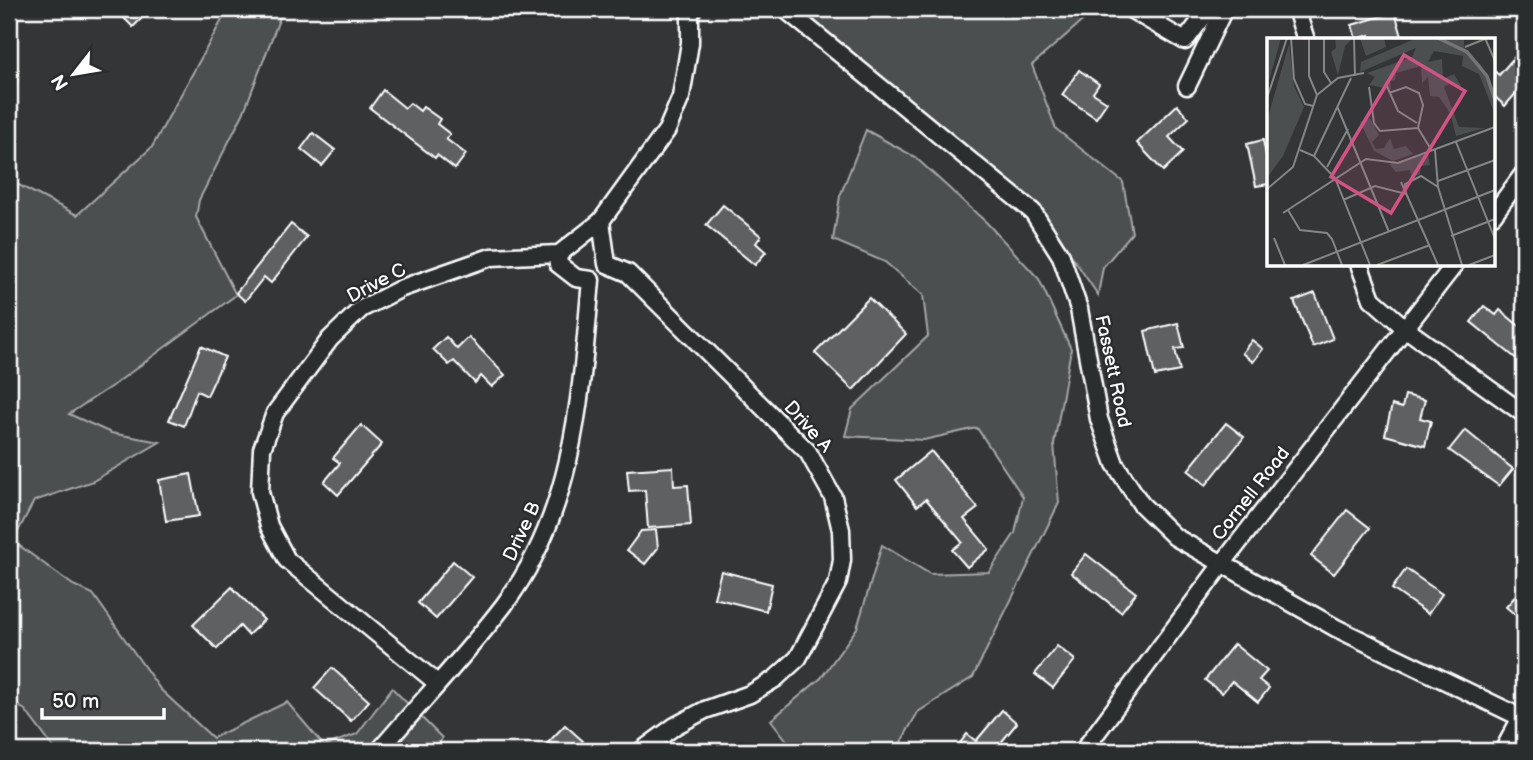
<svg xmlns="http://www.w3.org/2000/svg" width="1533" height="760" font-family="'Balsamiq Sans',sans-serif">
  <rect width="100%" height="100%" fill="#333536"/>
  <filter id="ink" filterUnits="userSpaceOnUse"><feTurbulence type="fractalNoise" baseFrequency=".0143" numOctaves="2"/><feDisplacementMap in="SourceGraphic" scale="14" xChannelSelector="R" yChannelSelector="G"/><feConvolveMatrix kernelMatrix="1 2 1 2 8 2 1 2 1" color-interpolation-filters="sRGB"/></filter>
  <g filter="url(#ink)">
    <!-- green -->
    <g fill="#4c4f50" stroke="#a6a7a8" stroke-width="2">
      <polygon points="228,9 292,9 280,17 243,114 199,200 196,217 236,295 115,384 69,414 111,433 160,442 93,481 34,501 13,541 73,585 93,594 160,689 213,738 287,702 324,746 357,734 392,688 442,738 436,751 56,751 25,710 9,700 9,180 77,215 152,147"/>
      <polygon points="808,9 1096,9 1032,65 1056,129 1123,182 1132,233 1103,267 1098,295 1037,205 821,31"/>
      <polygon points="9,69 19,70 9,144"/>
      <polygon points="866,130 915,157 987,223 1039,279 1071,349 1054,444 1059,503 973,677 918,712 896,751 795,751 771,720 821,678 857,628 882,545 930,574 989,572 1015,533 1023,497 977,428 924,440 845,436 852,409 928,336 923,295 885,262 833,240 840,196"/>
    </g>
    <!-- building -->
    <g fill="#5f6162" stroke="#fff" stroke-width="2">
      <polygon points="115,9 151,9 133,27"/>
      <polygon points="1395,12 1403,40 1371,40 1370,35 1356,39 1352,25"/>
      <polygon points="1524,46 1524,84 1505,106 1493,95 1493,70 1499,75"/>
      <polygon points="1079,70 1099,84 1093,93 1107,102 1096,118 1062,95"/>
      <polygon points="383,90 405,108 410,103 420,111 423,107 440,119 437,124 450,134 446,139 466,154 455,169 437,155 435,158 370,108"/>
      <polygon points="1177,105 1189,118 1169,137 1183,152 1163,171 1137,143"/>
      <polygon points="313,133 335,150 322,166 301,149"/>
      <polygon points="1263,140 1266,156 1269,156 1269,184 1256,186 1247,144"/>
      <polygon points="723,205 761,236 756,243 766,252 755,265 706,225"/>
      <polygon points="291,224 307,237 271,283 264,277 245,301 236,293"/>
      <polygon points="1315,293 1333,339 1313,347 1294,301"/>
      <polygon points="869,298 906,334 853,390 815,353"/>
      <polygon points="1484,306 1496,315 1500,310 1524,330 1524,365 1471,322"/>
      <polygon points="1178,323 1184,348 1175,349 1180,371 1155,376 1145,331"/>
      <polygon points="446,337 457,349 469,337 505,375 492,387 481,376 475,383 454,361 449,365 433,349"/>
      <polygon points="1252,340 1263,349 1253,362 1242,353"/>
      <polygon points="201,346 225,357 207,396 197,391 184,426 169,420"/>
      <polygon points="1405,395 1425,400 1420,418 1431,421 1425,446 1385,435 1392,405 1402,408"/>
      <polygon points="1226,423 1244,437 1206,485 1188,470"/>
      <polygon points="361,425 382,444 338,495 324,482 340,463 333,458"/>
      <polygon points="1465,430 1513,469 1499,486 1449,450"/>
      <polygon points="931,451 978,508 964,519 989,549 967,567 952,550 962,542 926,499 917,506 896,480"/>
      <polygon points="673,467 674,486 688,485 691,525 648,528 645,490 629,491 627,470"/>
      <polygon points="191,474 199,516 166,521 159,480"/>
      <polygon points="1347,510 1370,528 1334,574 1311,556"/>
      <polygon points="656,530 658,548 645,564 627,550 641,531"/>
      <polygon points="1086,554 1136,593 1121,612 1071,573"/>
      <polygon points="453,561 472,577 436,619 418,603"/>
      <polygon points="1406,569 1442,594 1428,614 1392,589"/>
      <polygon points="721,571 772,584 766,611 714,598"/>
      <polygon points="1524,586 1524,622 1506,607"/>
      <polygon points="232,587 264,620 248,635 240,626 217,649 193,625"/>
      <polygon points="1234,644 1267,671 1259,680 1269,688 1258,702 1232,681 1222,693 1205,680"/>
      <polygon points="1057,646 1075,660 1053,688 1035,674"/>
      <polygon points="332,668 369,701 351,721 314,688"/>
      <polygon points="1002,710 1017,723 994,751 954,751 967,734 976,741"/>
      <polygon points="565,725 583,741 573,751 540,751"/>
    </g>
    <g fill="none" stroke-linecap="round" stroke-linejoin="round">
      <!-- street casing -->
      <g stroke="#fff" stroke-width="21">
        <g id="street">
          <polyline points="785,9 1033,212 1061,256 1079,309 1099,419 1115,464 1141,504 1175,537 1336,628 1524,719"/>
          <polyline points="1130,9 1185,41 1209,9"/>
          <polyline points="1296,9 1306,40"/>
          <polyline points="1187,86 1224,9"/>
          <polyline points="1493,215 1524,173"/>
          <polyline points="601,221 607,264 628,273 808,452 833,497 841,530 842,560 838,582 798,658 775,679 750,694 705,710 675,726 641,751"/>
          <polyline points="1359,264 1372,299 1406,329 1524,414"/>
          <polyline points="437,683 287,560 269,526 260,492 262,449 275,413 330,339 361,309 402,288 491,257 559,254 601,221 667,130 681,97 690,43 690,13 693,9"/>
          <path d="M379,751C420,703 465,656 504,605C575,511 581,393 591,280L576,278L558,264L559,254"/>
          <polyline points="1083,751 1222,564 1455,264"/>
          <polyline points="1503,751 1524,712"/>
        </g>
      </g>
      <!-- street -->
      <use href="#street" stroke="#2a2d2e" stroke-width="16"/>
    </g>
  </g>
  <g text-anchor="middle" stroke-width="5" stroke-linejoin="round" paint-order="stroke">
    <!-- street labels -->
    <g font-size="19" fill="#fff" stroke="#2a2d2e">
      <text transform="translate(376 282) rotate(-28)" y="7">Drive C</text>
      <text transform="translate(1114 371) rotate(78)" y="7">Fassett Road</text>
      <text transform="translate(809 426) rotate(48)" y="7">Drive A</text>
      <text transform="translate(1250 493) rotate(-52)" y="7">Cornell Road</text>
      <text transform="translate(521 531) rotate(-65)" y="7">Drive B</text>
    </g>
  </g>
  <!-- overview -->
  <g transform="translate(1267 38)">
    <rect width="228" height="228" fill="#333536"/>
    <path d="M0,0H14L0,50ZM68,0H86L78,8L71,37L64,14L69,10ZM93,0H117L119,9L99,18ZM150,0H197V9L214,27L227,51V74L212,36L195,28L196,18L167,13L161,24L175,21L176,41L187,36L194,48L191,51L184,45L177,49L192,89L218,90L189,98L183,75L172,59L163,58L161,39L155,45L154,28L129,35L128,42L123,43L124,51L102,47L108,39L100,35L145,19L149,10L93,34L94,24ZM22,6L27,48L37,69L16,118L0,140L1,79ZM103,80L112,97L105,104L109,111L117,110L123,100L127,111L139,108L146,116L126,123L107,113L93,84ZM156,117H161L163,127L154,128L153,136L145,140L143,132L129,134L122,126Z" fill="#4c4f50"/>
    <path fill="none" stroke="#737576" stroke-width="3.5" d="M171,0L200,14L220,38L228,62"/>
    <path fill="none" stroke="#858686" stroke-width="2" d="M24,0L27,41L38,66L46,68M57,0V34L64,45M87,0L88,38M218,0L228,23M198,9L218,1M119,46L131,73L150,85M102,49L107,85L113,93L151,90M122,55L139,49L152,55L156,67L151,90L165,113M50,57L71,40L97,35M0,60L20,0M70,68L122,194M189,104L228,201M33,112L47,118L68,140L103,227M168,112L171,149L195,227M47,118L84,40M60,129L81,91M171,143L228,122M134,144L171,227M0,151L26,129L50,57L42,38V0M76,162L108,148L139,156L138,146L154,138L171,149M21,172L33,192L60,195L65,201L75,227M16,175L99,121L131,125L228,89M184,198L228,181M7,200L18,227M36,227L228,152M110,227L163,207M202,227L228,217"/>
    <path fill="#d15284" fill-opacity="0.15" stroke="#d15284" stroke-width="3.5" d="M137,17L198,53L124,175L64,139Z"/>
    <rect width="228" height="228" fill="none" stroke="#fff" stroke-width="3.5"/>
  </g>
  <!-- margin -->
  <rect width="1533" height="760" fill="none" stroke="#2a2d2e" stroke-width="35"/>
  <rect x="18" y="18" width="1498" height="725" fill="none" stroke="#fff" stroke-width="2.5" filter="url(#ink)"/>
  <!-- north arrow -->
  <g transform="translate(74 74) rotate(239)" stroke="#2a2d2e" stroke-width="5" paint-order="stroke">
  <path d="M0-5L12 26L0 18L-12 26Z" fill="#ffffff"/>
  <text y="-10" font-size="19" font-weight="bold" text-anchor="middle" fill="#ffffff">N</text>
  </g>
  <!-- scale -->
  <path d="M42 708v10h122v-10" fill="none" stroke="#ffffff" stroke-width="3.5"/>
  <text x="52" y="708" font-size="21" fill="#ffffff" stroke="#2a2d2e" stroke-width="5" paint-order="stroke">50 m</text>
</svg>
